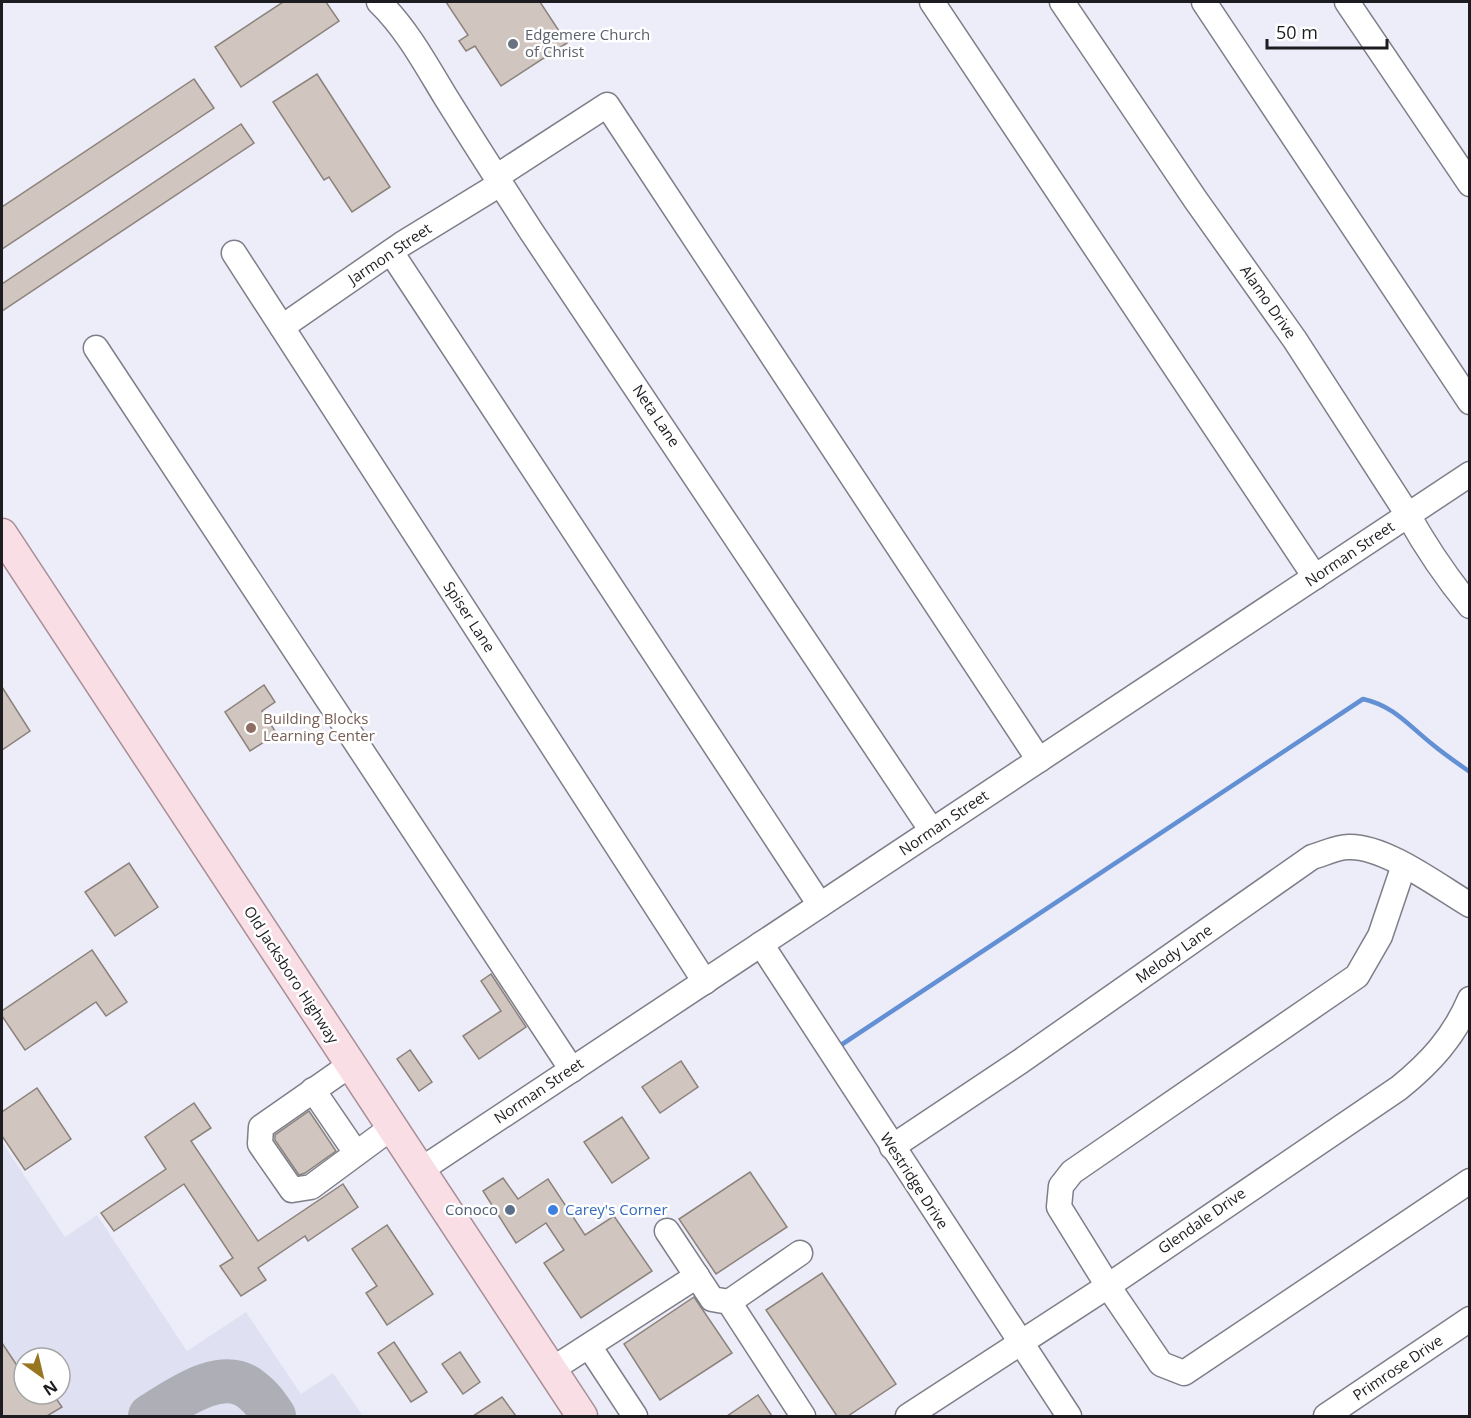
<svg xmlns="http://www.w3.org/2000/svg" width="1471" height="1418" font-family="'Open Sans',sans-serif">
  <rect width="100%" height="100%" fill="#ecedf8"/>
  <!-- built -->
  <path fill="#dfe1f3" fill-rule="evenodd" d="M2,1142L65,1237L97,1215L187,1351L246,1312L301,1394L333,1373L363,1416H2ZM24,1358H60V1394H24Z"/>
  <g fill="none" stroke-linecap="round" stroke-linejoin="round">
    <!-- stream -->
    <path stroke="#6390d4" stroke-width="4.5" d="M838,1047L1363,699C1394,706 1408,725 1432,744C1444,754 1457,763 1470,772"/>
    <!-- taxiway -->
    <path stroke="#adaeb6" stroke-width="44" d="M150,1416C176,1400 223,1364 253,1391C262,1398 268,1407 274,1416"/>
  </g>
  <!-- building -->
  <g fill="#d0c6bf" stroke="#8c827c" stroke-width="1.5">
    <polygon points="283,2 326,2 339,21 241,87 215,47"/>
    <polygon points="446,2 540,2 567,43 501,86 475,46 466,51 459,41 468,35"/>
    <polygon points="317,74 390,187 352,212 329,177 324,180 273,102"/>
    <polygon points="194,79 214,108 2,249 2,207"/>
    <polygon points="241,124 254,143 2,311 2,284"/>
    <polygon points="264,685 275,702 262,711 277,734 250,751 225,712"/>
    <polygon points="2,687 30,731 2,750"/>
    <polygon points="129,863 158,907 115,936 85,892"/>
    <polygon points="92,950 127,1002 106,1016 96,1002 25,1050 2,1016 2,1011"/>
    <polygon points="491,974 526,1027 479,1059 463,1036 501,1011 481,981"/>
    <polygon points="410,1050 432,1082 419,1091 397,1059"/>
    <polygon points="681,1061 698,1087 660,1113 642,1087"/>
    <polygon points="37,1088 71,1139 25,1170 2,1136 2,1112"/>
    <polygon points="194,1103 211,1128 191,1141 258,1241 343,1184 358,1207 308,1241 305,1236 258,1268 266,1280 241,1296 220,1266 233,1258 184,1184 114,1231 101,1213 166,1169 145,1137"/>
    <polygon points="309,1111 336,1151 305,1173 299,1175 275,1140 275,1135"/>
    <polygon points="622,1117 649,1158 612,1183 584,1142"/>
    <polygon points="750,1172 787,1227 716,1274 679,1219"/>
    <polygon points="503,1178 518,1199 548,1179 585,1235 614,1216 652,1271 581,1318 544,1263 564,1250 546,1223 516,1243 483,1191"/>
    <polygon points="387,1225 433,1294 387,1325 366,1293 377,1286 352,1249"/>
    <polygon points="822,1273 896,1384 848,1416 837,1416 766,1310"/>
    <polygon points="694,1297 732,1353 660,1400 624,1344"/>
    <polygon points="394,1342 427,1392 411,1402 378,1353"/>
    <polygon points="2,1343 24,1376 24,1394 53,1394 62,1407 47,1416 2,1416"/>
    <polygon points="460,1352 480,1382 463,1394 442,1364"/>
    <polygon points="758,1395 772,1416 727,1416"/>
    <polygon points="502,1397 516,1416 473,1416"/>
  </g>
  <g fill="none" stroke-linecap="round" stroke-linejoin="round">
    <!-- minor casing -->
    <g stroke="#7d7e88" stroke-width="27">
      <g id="minor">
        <path d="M379,2C406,28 425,63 445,96C473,141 502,186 531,231C666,430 797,632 932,831"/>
        <polyline points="932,2 1315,577"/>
        <path d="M1062,2L1195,199L1295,340L1408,515C1426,547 1446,577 1470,606"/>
        <polyline points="1204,2 1470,402"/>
        <polyline points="1347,2 1470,184"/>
        <polyline points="496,177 607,105 1039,760"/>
        <polyline points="391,252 820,905"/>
        <polyline points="234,253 705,982"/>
        <polyline points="282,327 402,244 500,184"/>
        <polyline points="96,348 572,1070"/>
        <polyline points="1404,865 1380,936 1357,976 1072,1172 1061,1186 1059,1207 1108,1286 1161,1364 1184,1373 1470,1181"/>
        <polyline points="761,944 1069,1416"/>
        <polyline points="350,1065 261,1127 260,1144 292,1190 311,1187 391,1128"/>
        <polyline points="313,1090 356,1153"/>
        <path d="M892,1147L1021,1061L1312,857C1323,854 1337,847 1348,847C1384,845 1438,886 1470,905"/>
        <polyline points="419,1171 1470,474"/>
        <polyline points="667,1231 712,1299 729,1302 803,1416"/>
        <polyline points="729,1302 800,1253"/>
        <polyline points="589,1346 635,1416"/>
        <polyline points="551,1370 697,1276"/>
        <path d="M908,1416L1108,1286L1399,1088C1430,1063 1454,1037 1470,999"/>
        <polyline points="1326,1416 1470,1319"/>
      </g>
    </g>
    <!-- major casing -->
    <g stroke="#a98d95" stroke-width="33">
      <polyline id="major" points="2,534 582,1416"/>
    </g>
    <!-- minor -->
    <use href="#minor" stroke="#fff" stroke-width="24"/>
    <!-- major -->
    <use href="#major" stroke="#f9dfe5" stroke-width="30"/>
  </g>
  <!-- markers -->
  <circle fill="#6b7280" stroke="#fff" stroke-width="2" cx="513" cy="44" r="6"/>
  <circle fill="#8d6e63" stroke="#fff" stroke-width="2" cx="251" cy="728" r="6"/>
  <circle fill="#5c6f8a" stroke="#fff" stroke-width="2" cx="510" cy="1210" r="6"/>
  <circle fill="#3f7fe0" stroke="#fff" stroke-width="2" cx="553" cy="1210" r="6"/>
  <g text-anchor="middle" stroke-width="5" stroke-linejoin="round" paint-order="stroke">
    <!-- worship labels -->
    <g font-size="15" fill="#5b616d" stroke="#fff" text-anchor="start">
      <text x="525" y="40">Edgemere Church<tspan x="525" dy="17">of Christ</tspan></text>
    </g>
    <!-- street labels -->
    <g font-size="15" fill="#1d1d21" stroke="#fff">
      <text transform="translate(390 254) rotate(-34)" y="5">Jarmon Street</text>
      <text transform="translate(1268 302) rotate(55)" y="5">Alamo Drive</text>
      <text transform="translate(656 416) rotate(56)" y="5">Neta Lane</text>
      <text transform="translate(1350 554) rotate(-34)" y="5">Norman Street</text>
      <text transform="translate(469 617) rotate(57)" y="5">Spiser Lane</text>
      <text transform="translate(944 823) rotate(-34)" y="5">Norman Street</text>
      <text transform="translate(1174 954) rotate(-35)" y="5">Melody Lane</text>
      <text transform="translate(291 975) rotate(57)" y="5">Old Jacksboro Highway</text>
      <text transform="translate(539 1091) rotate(-34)" y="5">Norman Street</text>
      <text transform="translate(914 1181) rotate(57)" y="5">Westridge Drive</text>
      <text transform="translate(1202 1221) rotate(-35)" y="5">Glendale Drive</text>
      <text transform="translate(1398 1368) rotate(-34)" y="5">Primrose Drive</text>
    </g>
    <!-- education labels -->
    <g font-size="15" fill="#785e54" stroke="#fff" text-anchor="start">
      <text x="263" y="724">Building Blocks<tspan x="263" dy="17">Learning Center</tspan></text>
    </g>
    <!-- service labels -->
    <g font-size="15" fill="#4e5e75" stroke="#fff" text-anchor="end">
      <text x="498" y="1215">Conoco</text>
    </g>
    <!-- shop labels -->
    <g font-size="15" fill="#366cbe" stroke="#fff" text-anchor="start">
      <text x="565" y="1215">Carey's Corner</text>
    </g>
  </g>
  <!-- border -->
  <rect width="1471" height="1418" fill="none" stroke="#1d1d21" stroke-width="6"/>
  <!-- north arrow -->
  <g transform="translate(42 1376) rotate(146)"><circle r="28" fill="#ffffff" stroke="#a5a5a6" stroke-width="1.5"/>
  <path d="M0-4.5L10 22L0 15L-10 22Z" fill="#98751f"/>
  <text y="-9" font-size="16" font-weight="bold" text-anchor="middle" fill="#1d1d21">N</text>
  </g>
  <!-- scale -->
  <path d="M1267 39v9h120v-9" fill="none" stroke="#1d1d21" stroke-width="3"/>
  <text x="1276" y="39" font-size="18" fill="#1d1d21" stroke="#ffffff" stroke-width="4.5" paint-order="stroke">50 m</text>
</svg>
